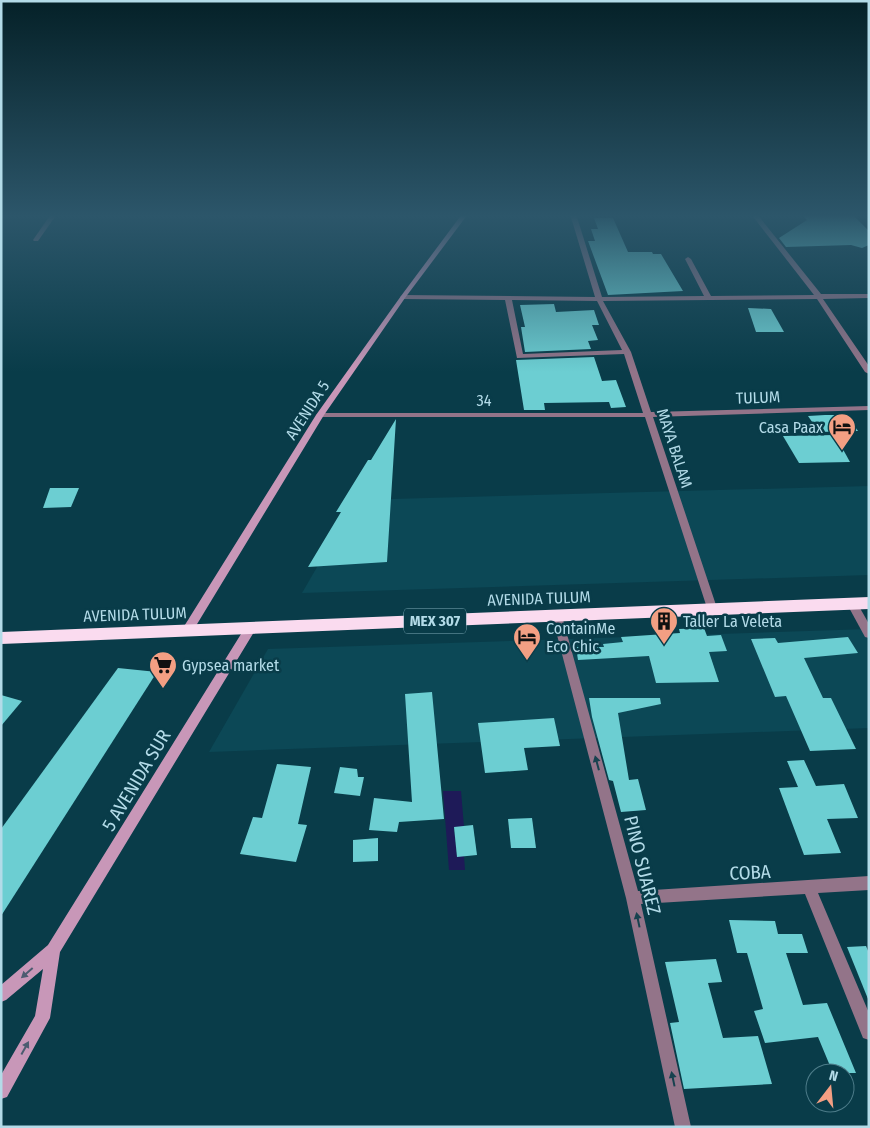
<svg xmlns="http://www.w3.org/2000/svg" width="870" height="1128" font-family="'Fira Sans Condensed',sans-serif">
  <rect width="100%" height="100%" fill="#093c49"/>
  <!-- built -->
  <g fill="#0c4856">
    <polygon points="869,486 869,575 302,593 356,500"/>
    <polygon points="869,629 869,728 209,752 268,649"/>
  </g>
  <!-- water -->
  <polygon fill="#1e1a58" points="443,791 461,791 464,827 454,828 457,856 464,856 465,870 449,870"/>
  <!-- building -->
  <g fill="#6cced2">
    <polygon points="801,214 854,216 869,231 869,245 862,248 851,245 786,247 779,238 807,220"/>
    <polygon points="594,218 613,218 628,252 652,252 653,254 661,254 683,291 608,295 588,241 595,241 591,229 598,229"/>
    <polygon points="554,304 556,312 594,310 599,325 592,325 598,340 588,341 591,349 525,352 521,327 525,327 520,305"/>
    <polygon points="748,308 771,309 784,332 756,332"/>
    <polygon points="594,357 602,381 616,380 626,407 611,408 609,402 544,403 545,410 524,410 516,360"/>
    <polygon points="825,415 847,415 858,431 819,432 808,416"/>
    <polygon points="396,419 387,562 308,567 341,512 336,512 368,460 371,460"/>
    <polygon points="835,435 850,462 799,463 783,436"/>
    <polygon points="50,488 79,488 71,507 43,508"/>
    <polygon points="704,628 707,636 721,635 727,651 709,652 719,682 656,683 649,656 578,660 576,647 604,647 603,644 623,642 621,637 680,633 679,629"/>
    <polygon points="848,637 858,653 804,658 823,698 831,698 856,749 810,751 786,696 775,697 751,639 775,638 778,643"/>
    <polygon points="118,668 157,672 1,916 1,829"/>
    <polygon points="432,692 444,819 399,822 397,832 369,830 374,798 412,802 405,694"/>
    <polygon points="1,695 22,701 1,726"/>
    <polygon points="589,698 660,698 661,704 618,713 629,780 638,779 646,810 621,812 613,781 609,780 592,717"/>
    <polygon points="554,718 560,746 524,748 528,770 485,773 478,723"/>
    <polygon points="804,760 816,786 844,784 858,818 827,819 841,853 804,855 779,788 798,787 787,761"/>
    <polygon points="277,764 311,767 298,824 307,825 296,862 240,854 253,817 262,818"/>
    <polygon points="340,767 357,769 358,777 364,777 360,796 334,793"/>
    <polygon points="532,818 536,848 511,848 508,819"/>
    <polygon points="473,825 477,855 457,857 454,827"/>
    <polygon points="378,838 378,861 353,862 353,840"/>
    <polygon points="729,920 775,921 778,934 802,934 808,953 786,953 803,1005 827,1003 856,1073 833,1073 818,1037 765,1043 754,1011 763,1009 747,953 737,953"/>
    <polygon points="866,946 869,953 868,999 847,947"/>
    <polygon points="716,959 722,982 708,983 723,1038 758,1036 772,1084 684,1089 670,1023 679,1022 665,962"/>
  </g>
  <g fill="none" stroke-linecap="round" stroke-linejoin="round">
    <!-- street -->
    <g fill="#937489" fill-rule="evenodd">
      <polygon points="51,214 57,214 38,241 34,241 33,240"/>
      <path d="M570,214H576L602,297L704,296L685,259L688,257L691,259L711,296L814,295L751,214H757L821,294H869V298L823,299L869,366V374L865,372L817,299L603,301L631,352L651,412L869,406V410L653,417L718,611L717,614H709L708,611L645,417H320L316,415L320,413H643L624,354L517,358L505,300L403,299L400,297L403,295L595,297ZM512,300L597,301L622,350L523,354Z"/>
      <polygon points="852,600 856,601 869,624 869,638 865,637 847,604 848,601"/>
      <polygon points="557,612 561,613 562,616 638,891 869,876 869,890 818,893 869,1013 869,1040 863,1038 805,894 641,904 691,1127 675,1127 626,898 552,616 553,613"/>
    </g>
    <!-- secondary -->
    <g fill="#c897b8" fill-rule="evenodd">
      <polygon points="462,214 468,214 405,298 324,415 191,634 183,634 182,631 183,628 316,415 401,296"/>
      <polygon points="250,625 254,626 255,629 254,632 60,952 50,1018 7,1097 1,1099 1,1075 35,1016 43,969 6,1000 1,1002 1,985 48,945 246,626"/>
    </g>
    <!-- highway -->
    <polygon fill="#fadbef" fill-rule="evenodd" points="869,597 869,609 1,644 1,632"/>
  </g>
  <!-- one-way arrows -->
  <defs><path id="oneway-solid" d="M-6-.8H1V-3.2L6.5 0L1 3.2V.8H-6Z" transform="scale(1.25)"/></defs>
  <g fill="#17424f">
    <use href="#oneway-solid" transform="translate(597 763) rotate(-105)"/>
    <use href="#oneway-solid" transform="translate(638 920) rotate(-102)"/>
    <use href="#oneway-solid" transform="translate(673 1079) rotate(-102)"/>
  </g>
  <g fill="#4c5c70">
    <use href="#oneway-solid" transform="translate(27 973) rotate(139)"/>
    <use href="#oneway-solid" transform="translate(25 1048) rotate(-61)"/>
  </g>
  <!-- sky -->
  <linearGradient id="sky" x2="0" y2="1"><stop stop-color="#052128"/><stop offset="0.58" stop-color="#2c566a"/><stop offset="1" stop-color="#2c566a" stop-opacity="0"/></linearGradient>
  <rect width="870" height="372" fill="url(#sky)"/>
  <!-- icons -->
  <defs>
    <g id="hotel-pin" transform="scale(1.4375)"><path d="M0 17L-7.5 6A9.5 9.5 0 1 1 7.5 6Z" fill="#f39f83" stroke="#093c49"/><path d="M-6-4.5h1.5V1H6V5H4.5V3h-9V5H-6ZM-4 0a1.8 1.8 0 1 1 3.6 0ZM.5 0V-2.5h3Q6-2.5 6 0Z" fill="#111"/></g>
    <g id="building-pin" transform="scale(1.4375)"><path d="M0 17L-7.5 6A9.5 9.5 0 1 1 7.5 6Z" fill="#f39f83" stroke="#093c49"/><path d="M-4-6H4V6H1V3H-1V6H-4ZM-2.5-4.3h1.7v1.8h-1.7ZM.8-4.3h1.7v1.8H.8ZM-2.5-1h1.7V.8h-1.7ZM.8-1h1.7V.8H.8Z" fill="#111"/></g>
    <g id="supermarket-pin" transform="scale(1.4375)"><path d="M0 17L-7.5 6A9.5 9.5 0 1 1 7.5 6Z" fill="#f39f83" stroke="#093c49"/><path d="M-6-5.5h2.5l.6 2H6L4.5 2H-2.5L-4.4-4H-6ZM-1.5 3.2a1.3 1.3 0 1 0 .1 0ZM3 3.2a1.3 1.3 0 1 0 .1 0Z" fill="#111"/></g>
  </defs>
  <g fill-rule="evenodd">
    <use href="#hotel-pin" x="842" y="427"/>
    <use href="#building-pin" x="664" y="621"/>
    <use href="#hotel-pin" x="527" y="637"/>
    <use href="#supermarket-pin" x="163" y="665"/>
  </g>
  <g text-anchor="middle" stroke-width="5" stroke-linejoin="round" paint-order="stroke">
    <!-- shield labels -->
    <rect fill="#093c49" stroke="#80abb8" stroke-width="1" x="404" y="608.5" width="62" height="25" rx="4"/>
    <g font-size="15" font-weight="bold" fill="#b3dbe8">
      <text x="435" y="626">MEX 307</text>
    </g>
    <!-- street labels -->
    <g font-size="16" fill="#b3dbe8" stroke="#093c49">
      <text transform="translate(758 397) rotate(-2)" y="6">TULUM</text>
      <text x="484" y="406">34</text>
      <text transform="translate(307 410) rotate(-57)" y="6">AVENIDA 5</text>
      <text transform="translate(675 448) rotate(72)" y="6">MAYA BALAM</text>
      <text transform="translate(539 598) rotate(-2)" y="6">AVENIDA TULUM</text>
      <text transform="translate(135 614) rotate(-2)" y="6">AVENIDA TULUM</text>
    </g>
    <!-- poi labels -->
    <g font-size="16" fill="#b3dbe8" stroke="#093c49" text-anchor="start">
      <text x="823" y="433" text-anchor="end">Casa Paax</text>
      <text x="683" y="627">Taller La Veleta</text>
      <text x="546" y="634">ContainMe<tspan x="546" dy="18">Eco Chic</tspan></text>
      <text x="182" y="671">Gypsea market</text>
    </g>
    <!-- near-street labels -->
    <g font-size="19" fill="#b3dbe8" stroke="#093c49">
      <text transform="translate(136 780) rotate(-59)" y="7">5 AVENIDA SUR</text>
      <text transform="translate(643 865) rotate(76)" y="7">PINO SUAREZ</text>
      <text transform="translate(750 872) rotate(-3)" y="7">COBA</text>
    </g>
  </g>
  <!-- border -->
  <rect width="870" height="1128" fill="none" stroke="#b3dbe8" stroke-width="5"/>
  <!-- north arrow -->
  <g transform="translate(830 1088) rotate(16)"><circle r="24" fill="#093c49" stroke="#4d7c89"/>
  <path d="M0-4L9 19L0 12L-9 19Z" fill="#f39f83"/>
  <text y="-8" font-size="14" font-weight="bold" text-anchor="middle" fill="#b3dbe8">N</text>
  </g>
</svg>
